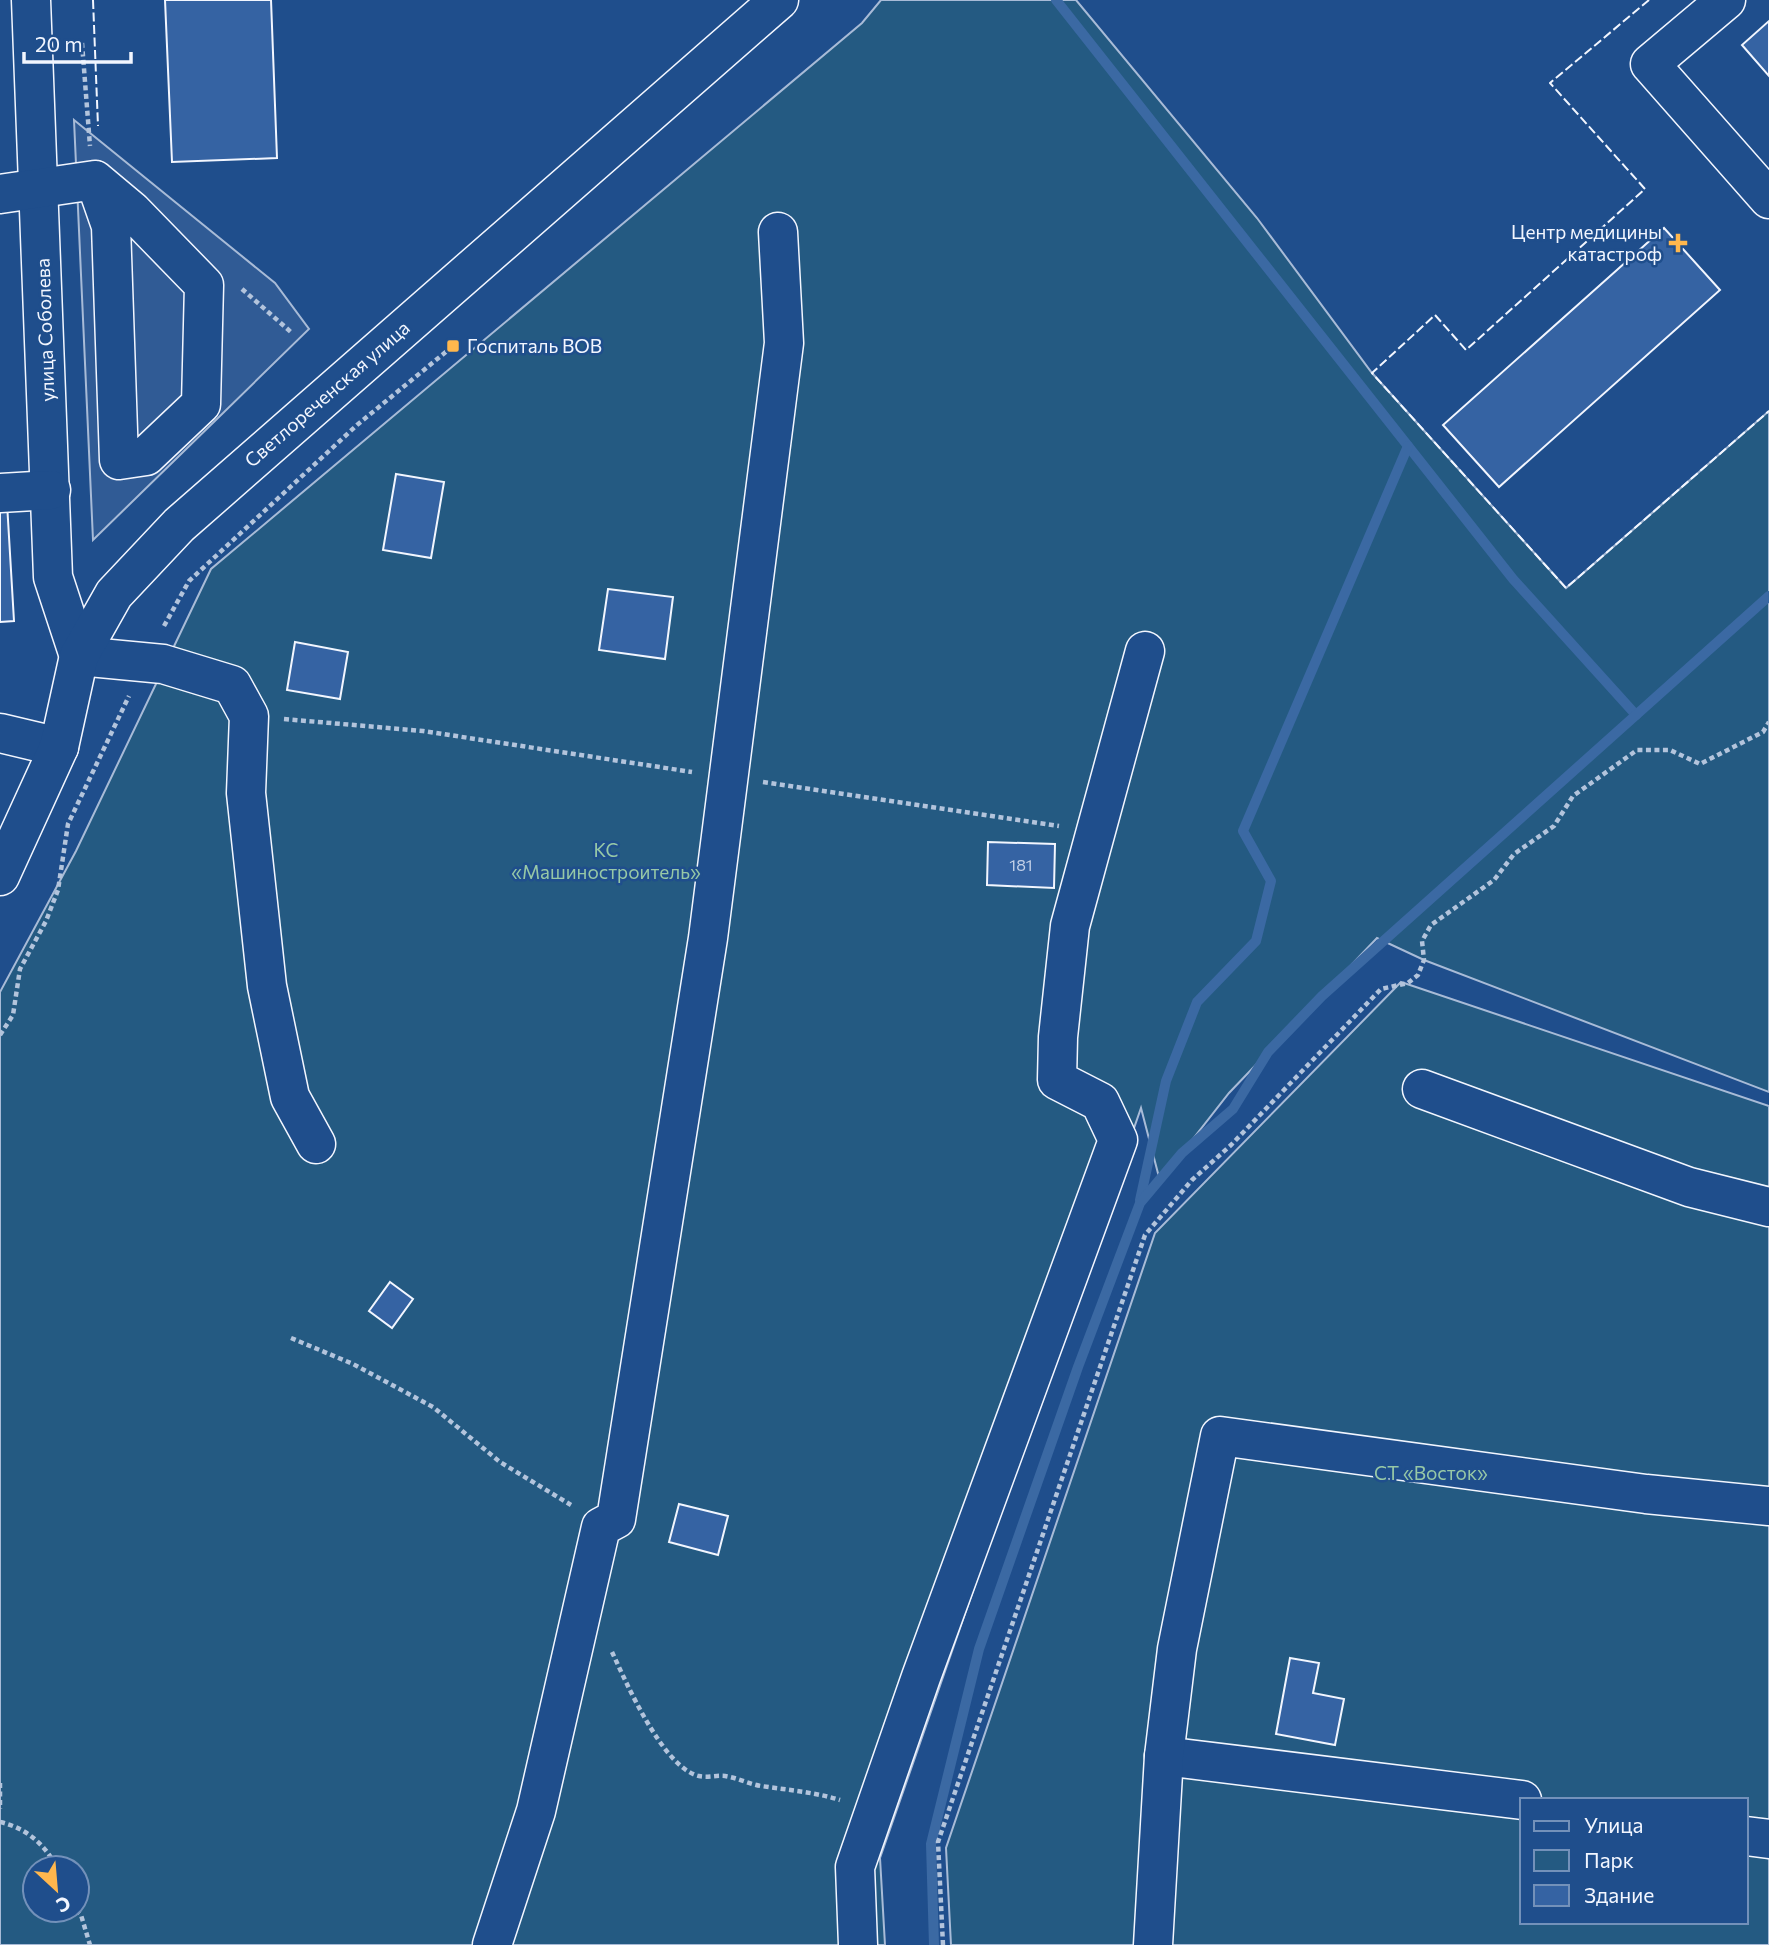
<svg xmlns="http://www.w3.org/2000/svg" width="1769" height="1945" font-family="Commissioner,sans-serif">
  <rect width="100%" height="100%" fill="#1f4e8c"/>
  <!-- green -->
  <g fill="#245a82" stroke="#a8bbd7" stroke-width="2" fill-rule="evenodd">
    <path d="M881,0H1076L1257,218L1372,373L1566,588L1769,411V1092L1424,960L1377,938L1229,1093L1160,1181L1141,1108L880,1858L885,1945H0V992L76,851L211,569L862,23ZM35,1868H77V1910H35Z"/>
    <path d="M1401,982L1769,1106V1945H951L946,1848L1155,1233ZM1522,1800H1746V1922H1522Z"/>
  </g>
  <!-- parking -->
  <polygon fill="#305b95" stroke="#a8bbd7" stroke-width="2" points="74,120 275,283 309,329 93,540"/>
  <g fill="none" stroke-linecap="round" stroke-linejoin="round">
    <!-- stream -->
    <g stroke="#3b69a3" stroke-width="10">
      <polyline points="1056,0 1513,579 1636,715"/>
      <polyline points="1140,1200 1166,1081 1197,1002 1256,941 1271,881 1243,831 1408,446"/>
      <polyline points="934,1945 931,1844 979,1649 1078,1367 1140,1203 1182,1153 1233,1109 1268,1052 1322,996 1769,596"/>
    </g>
  </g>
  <!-- building -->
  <g fill="#3563a3" stroke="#f2f6ff" stroke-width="2">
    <polygon points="165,0 271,0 277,158 172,162"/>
    <polygon points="1769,21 1769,76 1742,45"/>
    <polygon points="1664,228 1720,290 1499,487 1443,425"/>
    <polygon points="396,474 444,482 431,558 383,550"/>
    <polygon points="0,503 7,503 14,621 0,622"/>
    <polygon points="608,589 673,597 665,659 599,650"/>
    <polygon points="295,642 348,652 340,699 287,690"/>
    <polygon points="988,842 1055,844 1054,888 987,885"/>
    <polygon points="390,1282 413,1299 392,1328 369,1311"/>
    <polygon points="679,1504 728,1516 718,1555 669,1542"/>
    <polygon points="1290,1658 1319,1663 1313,1693 1344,1699 1335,1745 1276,1734"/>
  </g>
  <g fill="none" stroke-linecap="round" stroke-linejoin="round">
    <!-- minor casing -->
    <g stroke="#f2f6ff" stroke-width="41">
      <g id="minor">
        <polyline points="31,0 53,577 79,656 163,664 232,685 249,716 246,793 267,986 290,1097 316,1144"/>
        <polyline points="1726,0 1650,64 1769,199"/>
        <polyline points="0,194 95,180 132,211 204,285 201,404 146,456 119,460 111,226 95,180"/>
        <polyline points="0,493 51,490"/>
        <polyline points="0,733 59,747"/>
        <polyline points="1422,1089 1689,1187 1769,1207"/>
        <polyline points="1164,1756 1522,1800"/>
        <polyline points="1746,1836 1769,1839"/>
        <polyline points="492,1945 536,1811 601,1527 616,1519 708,938 784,343 778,232"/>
        <polyline points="858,1945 855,1867 921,1677 1118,1140 1100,1102 1057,1080 1058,1037 1070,926 1145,651"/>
        <polyline points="1153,1945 1164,1756 1177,1649 1220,1436 1646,1494 1769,1506"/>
      </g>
    </g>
    <!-- major casing -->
    <g stroke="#f2f6ff" stroke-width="41">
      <polyline id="major" points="0,876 59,747 79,656 114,594 179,525 779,0"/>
    </g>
    <!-- path -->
    <g stroke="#b3c4dc" stroke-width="4.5" stroke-dasharray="5 3.5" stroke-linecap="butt">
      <polyline points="82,43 90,146"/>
      <polyline points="242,289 292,333"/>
      <polyline points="164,626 189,581 357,425 453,346"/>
      <polyline points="284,719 423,731 692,772"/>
      <polyline points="763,782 1059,826"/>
      <polyline points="0,1035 13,1015 20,969 46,921 58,890 68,824 129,696"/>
      <polyline points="291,1338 353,1364 433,1407 500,1462 571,1505"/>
      <path d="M612,1652C626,1682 663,1768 699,1776C707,1778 717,1775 725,1776C738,1778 749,1784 761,1786C788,1790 814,1792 840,1800"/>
      <polyline points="0,1783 0,1809"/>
      <path d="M0,1822C26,1828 45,1844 57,1868"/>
      <polyline points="76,1910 81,1915 90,1945"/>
      <polyline points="943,1945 938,1842 1145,1235 1192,1180 1231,1145 1381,989 1408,983 1418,975 1424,960 1422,941 1431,925 1494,880 1514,854 1554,826 1573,796 1637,750 1670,750 1700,764 1763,732 1769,722"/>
    </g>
    <!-- minor -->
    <use href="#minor" stroke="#1f4e8c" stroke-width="38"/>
    <!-- major -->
    <use href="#major" stroke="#1f4e8c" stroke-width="38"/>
    <!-- fence -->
    <g stroke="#f2f6ff" stroke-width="2" stroke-dasharray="9 3.5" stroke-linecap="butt">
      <polyline points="93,0 98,126"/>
      <polyline points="1649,0 1550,83 1645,189 1466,350 1435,315 1372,373 1566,588 1769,411"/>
    </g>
  </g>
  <!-- markers -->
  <g fill="#ffb74d" stroke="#1f4e8c" stroke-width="2.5">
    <path d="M1674.5 232.5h7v7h7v7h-7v7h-7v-7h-7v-7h7z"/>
    <rect x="446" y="339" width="14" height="14" rx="3.5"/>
  </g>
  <g text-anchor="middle" stroke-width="5" stroke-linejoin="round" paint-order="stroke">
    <!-- number labels -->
    <g font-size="16" fill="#c3d1e8">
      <text x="1021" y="871">181</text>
    </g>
    <!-- poi labels -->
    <g font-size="19" fill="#f2f6ff" stroke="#1f4e8c" text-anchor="end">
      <text x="1662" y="239">Центр медицины<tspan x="1662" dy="22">катастроф</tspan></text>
      <text x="467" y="353" text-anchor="start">Госпиталь ВОВ</text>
    </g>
    <!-- street labels -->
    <g font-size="19" fill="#f2f6ff" stroke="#1f4e8c">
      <text transform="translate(45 330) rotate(-92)" y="7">улица Соболева</text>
      <text transform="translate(327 394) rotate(-41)" y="7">Светлореченская улица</text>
    </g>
    <!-- park labels -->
    <g font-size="19" fill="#97c8a6" stroke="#1f4e8c">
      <text x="606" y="857">КС<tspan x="606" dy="22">«Машиностроитель»</tspan></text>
      <text x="1431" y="1480">СТ «Восток»</text>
    </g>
  </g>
  <!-- legend -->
  <rect x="1520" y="1798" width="228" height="126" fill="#1f4e8c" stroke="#7391ba" stroke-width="2"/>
  <rect x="1534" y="1821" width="35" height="10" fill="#1f4e8c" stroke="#7391ba" stroke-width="2"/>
  <text x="1584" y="1833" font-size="21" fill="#f2f6ff">Улица</text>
  <rect x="1534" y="1850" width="35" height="21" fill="#245a82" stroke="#7391ba" stroke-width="2"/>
  <text x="1584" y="1868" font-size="21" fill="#f2f6ff">Парк</text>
  <rect x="1534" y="1885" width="35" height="21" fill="#3563a3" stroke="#7391ba" stroke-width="2"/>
  <text x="1584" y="1903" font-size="21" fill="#f2f6ff">Здание</text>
  <!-- north arrow -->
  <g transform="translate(56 1889) rotate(154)"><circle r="33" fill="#1f4e8c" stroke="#7391ba" stroke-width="2"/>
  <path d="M0-5L12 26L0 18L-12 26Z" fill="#ffb74d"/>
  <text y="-10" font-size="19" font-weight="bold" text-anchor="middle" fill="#f2f6ff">С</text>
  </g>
  <!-- scale -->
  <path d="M24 52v10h107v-10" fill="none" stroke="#f2f6ff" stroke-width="3.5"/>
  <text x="35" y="52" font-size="21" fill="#f2f6ff" stroke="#1f4e8c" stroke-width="5" paint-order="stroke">20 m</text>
</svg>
